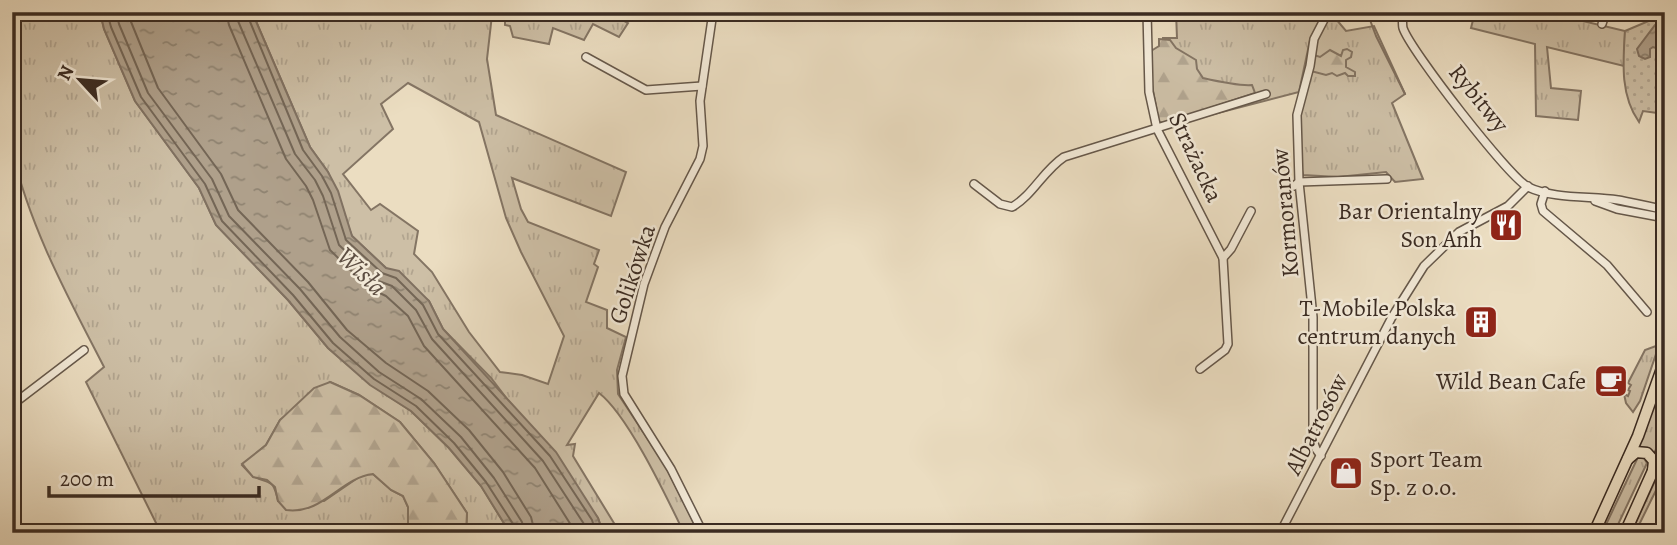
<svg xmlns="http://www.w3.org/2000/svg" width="1677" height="545" font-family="Alegreya,serif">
  <defs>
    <pattern id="grass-tufts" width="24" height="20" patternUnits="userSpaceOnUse" patternTransform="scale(1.75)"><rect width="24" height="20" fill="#cdbfa6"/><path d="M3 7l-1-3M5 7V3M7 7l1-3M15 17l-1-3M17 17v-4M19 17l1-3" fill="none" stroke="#b1a48f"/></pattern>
    <pattern id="forest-firs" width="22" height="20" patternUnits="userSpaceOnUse" patternTransform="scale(1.75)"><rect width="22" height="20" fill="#cdbfa6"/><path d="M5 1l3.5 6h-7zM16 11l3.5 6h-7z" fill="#b1a48f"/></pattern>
    <pattern id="park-dots" width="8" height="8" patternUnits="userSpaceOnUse" patternTransform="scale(1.75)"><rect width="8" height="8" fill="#cdbfa6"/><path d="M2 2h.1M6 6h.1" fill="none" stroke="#b1a48f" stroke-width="1.8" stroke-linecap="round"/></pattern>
    <pattern id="water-ripples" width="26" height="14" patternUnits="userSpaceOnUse" patternTransform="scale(1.75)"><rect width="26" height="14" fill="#afa08b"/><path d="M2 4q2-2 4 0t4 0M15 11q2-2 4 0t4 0" fill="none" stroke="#8f8371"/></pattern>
  </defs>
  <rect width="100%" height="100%" fill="#ebddc1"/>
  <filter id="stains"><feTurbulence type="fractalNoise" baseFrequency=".00286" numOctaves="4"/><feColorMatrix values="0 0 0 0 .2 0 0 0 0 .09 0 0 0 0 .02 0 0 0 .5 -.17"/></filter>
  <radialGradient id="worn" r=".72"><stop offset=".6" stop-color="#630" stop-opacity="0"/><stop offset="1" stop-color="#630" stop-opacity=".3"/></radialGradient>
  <!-- grass -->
  <g fill="url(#grass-tufts)" stroke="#847564" stroke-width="2" fill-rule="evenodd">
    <path d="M12,12H100L104,29L135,101L199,188L216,225L288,300L328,348L370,384L411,411L449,448L481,486L510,533H466L467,513L434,463L400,422L359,395L330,382L280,420L266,445L242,465C246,469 250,475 255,477C272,485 273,479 278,501H324L362,475L373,474L391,490L403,496L408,507V533H161L86,382L104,367C68,297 30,228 12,150Z"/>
    <path d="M252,12H608L628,23L619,37L593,24L584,40L553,28L549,44L513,37L510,26L505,25V15H492L487,59L496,115L626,172L611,216L512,178L521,209L528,222L599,250L594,264L598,267L586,302L607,310V328L626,337L617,370L618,394L665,465L699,533H684C667,498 628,415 599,393L567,445L575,444L573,456L620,533H603L598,518L491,378L443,329L429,301L386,268L352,236L328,172L310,147ZM408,83L479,122L506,218L521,252L564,336L548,384L522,375L500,372L469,332L432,272L414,254L418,231L380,204L371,210L343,174L393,129L381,104Z"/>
    <polygon points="1176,12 1324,12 1310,40 1299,92 1160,128 1151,80 1162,52 1163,38 1177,38"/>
    <path d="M1330,12L1346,31L1374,26L1405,94L1392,103L1423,179L1395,182L1386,172L1338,177L1303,175C1291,122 1304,59 1330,12Z"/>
    <polygon points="1475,12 1545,12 1625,31 1624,66 1547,47 1551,88 1581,91 1578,120 1536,116 1535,44 1471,28"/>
    <polygon points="1656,346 1656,354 1640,401 1633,412 1626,403 1624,394 1628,396 1630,391 1628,390 1631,385 1628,383 1645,350"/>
    <polygon points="1665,372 1665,428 1654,454 1648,448 1638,447"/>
    <polygon points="1639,455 1642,455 1647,463 1614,533 1602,533"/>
    <polygon points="1665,459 1665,472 1635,533 1631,533"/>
  </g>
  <!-- forest -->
  <g fill="url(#forest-firs)" stroke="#847564" stroke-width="2">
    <path d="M1159,39L1170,40L1176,48L1196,60L1197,69L1203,78C1216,81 1239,86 1252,85L1255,93L1165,123L1159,122L1151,80V51L1159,46Z"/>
    <polygon points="1347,49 1352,52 1351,57 1346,60 1346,67 1355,72 1355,76 1348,76 1345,73 1337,76 1332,73 1326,75 1311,71 1314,55 1320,57 1330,50 1341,56 1343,50"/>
    <path d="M330,382L359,395L400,422L434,463L467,513L466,533H408V507L403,496L391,490L373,474C340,478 323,515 286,510L278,501L275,487L267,480L253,477L242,464L266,445L280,420L314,388Z"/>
  </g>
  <!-- park -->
  <path fill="url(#park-dots)" stroke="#847564" stroke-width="2" d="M1665,14V114L1643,111L1639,122C1620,95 1623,62 1625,31Z"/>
  <!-- water -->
  <g fill="url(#water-ripples)" stroke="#807161" stroke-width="2">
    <polygon points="100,12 252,12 310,147 328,172 338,191 352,236 386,268 399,271 429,301 443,329 556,452 598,518 603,533 510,533 481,486 449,448 411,411 370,385 328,348 288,300 216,225 199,188 135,101 104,29"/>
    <polygon points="1655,25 1665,25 1665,48 1659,49 1653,47 1650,49 1650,57 1645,59 1639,56 1637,49"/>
  </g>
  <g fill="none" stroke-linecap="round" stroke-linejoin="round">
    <!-- shore -->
    <g stroke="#746656" stroke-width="2">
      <polyline points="107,12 111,27 141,97 205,184 222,221 293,295 333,343 374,379 416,406 454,443 486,482 515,527 515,533"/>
      <polyline points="116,12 119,24 148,93 212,179 229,216 300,289 340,337 379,372 421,399 461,437 494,478 522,522 524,533"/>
      <polyline points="127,12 158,88 221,174 238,210 308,282 347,330 386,363 428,391 469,430 503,472 531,517 535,533"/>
      <polyline points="226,12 229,25 286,159 306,186 313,200 330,250 369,288 386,296 408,316 424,346 535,468 576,533"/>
      <polyline points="237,12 238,21 295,154 315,180 323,196 339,245 376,280 392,286 416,310 432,339 543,461 584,524 587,533"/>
      <polyline points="246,12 303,150 322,176 331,193 346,240 382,273 396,278 423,305 438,334 550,456 592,520 596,533"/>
    </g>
    <!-- stream -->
    <polyline stroke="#807161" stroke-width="2" points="1367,12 1376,36 1405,94"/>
    <!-- minor casing -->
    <g stroke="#66584a" stroke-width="10">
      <g id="minor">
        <polyline points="1147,12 1149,92 1157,129 1223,258 1228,344 1225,350 1200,369"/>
        <path d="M1402,12C1403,17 1402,24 1403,28C1410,50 1509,177 1528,187C1553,199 1591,196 1618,200C1633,203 1649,206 1665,210"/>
        <polyline points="1602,24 1606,12"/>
        <polyline points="586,57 646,90 702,86"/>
        <path d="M974,184L1000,204L1012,207C1033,195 1043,171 1064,157L1266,94"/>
        <polyline points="1294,186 1299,182 1387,179"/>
        <polyline points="1545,191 1541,204 1543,211 1607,265 1647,312"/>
        <polyline points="1595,201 1617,209 1665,218"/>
        <polyline points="1223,258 1231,249 1251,211"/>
        <polyline points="12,405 84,350"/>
        <polyline points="1321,456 1316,449 1313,440 1313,317 1299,182 1297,115 1310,66 1314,39 1328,12"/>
        <polyline points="703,533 671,469 624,394 622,376 644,284 665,227 700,159 703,146 700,101 713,12"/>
        <polyline points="1280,533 1392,317 1424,266 1459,232 1508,206 1528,186"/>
      </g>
    </g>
    <!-- primary casing -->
    <g stroke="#3a2b22" stroke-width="13">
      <g id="primary">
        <polyline points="1628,459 1636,452 1647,453 1654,461 1653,470"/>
        <polyline points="1594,533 1638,436 1665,360"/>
        <polyline points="1625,533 1665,444"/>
      </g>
    </g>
    <!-- minor -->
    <use href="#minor" stroke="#f2e9d7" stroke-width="7"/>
    <!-- primary -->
    <use href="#primary" stroke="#ebddc1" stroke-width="10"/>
  </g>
  <!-- icons -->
  <defs>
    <g id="restaurant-square" transform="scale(1.75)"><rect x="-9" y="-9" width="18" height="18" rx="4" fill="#8f2418" stroke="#f2e9d7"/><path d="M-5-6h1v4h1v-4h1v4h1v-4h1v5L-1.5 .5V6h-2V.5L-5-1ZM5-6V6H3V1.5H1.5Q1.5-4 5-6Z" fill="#fff"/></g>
    <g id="building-square" transform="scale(1.75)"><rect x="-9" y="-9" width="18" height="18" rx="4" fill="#8f2418" stroke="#f2e9d7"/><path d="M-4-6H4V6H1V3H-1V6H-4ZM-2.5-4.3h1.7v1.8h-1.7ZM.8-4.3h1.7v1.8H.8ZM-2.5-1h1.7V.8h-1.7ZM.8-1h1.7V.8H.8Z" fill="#fff"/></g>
    <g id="cafe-square" transform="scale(1.75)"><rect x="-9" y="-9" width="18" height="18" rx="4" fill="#8f2418" stroke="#f2e9d7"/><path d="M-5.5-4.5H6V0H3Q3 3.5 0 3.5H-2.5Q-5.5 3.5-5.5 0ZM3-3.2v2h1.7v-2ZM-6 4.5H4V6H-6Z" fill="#fff"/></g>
    <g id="shop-square" transform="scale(1.75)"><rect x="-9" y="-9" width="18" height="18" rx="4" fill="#8f2418" stroke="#f2e9d7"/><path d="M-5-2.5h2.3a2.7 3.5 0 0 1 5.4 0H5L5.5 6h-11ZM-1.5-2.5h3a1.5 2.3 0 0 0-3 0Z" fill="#fff"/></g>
  </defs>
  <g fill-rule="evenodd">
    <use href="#restaurant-square" x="1506" y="225"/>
    <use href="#building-square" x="1481" y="322"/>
    <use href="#cafe-square" x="1611" y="381"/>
    <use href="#shop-square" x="1346" y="473"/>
  </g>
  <g text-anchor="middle" stroke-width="5" stroke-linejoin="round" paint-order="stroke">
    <!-- street labels -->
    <g font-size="24" fill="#3a2b22" stroke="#f2e9d7">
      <text transform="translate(1479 98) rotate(51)" y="8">Rybitwy</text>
      <text transform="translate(1196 157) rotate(65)" y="8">Strażacka</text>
      <text transform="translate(1285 213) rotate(-95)" y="8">Kormoranów</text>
      <text transform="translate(632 274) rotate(-72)" y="8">Golikówka</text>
      <text transform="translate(1316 424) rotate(-63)" y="8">Albatrosów</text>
    </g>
    <!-- poi labels -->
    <g font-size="24" fill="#3a2b22" stroke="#f2e9d7" text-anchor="end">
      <text x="1482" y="219">Bar Orientalny<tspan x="1482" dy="28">Son Anh</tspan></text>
      <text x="1456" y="316">T‑Mobile Polska<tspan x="1456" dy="28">centrum danych</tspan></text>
      <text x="1586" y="389">Wild Bean Cafe</text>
      <text x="1370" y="467" text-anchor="start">Sport Team<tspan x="1370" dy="28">Sp. z o.o.</tspan></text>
    </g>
    <!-- water labels -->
    <g font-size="26" font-style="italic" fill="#5d4e42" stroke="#f2e9d7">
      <text transform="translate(362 271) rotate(44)" y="9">Wisła</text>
    </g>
  </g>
  <!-- margin -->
  <rect width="1677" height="545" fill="none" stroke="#ebddc1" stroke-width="42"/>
  <rect x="14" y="14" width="1649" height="517" fill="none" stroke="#3a2b22" stroke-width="3.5"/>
  <rect x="21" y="21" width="1635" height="503" fill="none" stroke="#3a2b22" stroke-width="2"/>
  <!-- north arrow -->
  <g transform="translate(80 80) rotate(296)" stroke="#f2e9d7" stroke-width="5" paint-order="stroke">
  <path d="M0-5L12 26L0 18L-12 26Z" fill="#3a2b22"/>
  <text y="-10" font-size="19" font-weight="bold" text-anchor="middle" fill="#3a2b22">N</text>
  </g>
  <!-- scale -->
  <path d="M49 486v10h210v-10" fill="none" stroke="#3a2b22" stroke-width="3.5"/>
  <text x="60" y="486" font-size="21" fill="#3a2b22" stroke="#f2e9d7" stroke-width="5" paint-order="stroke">200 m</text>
  <rect width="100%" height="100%" filter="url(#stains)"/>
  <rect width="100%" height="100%" fill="url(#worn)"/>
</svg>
